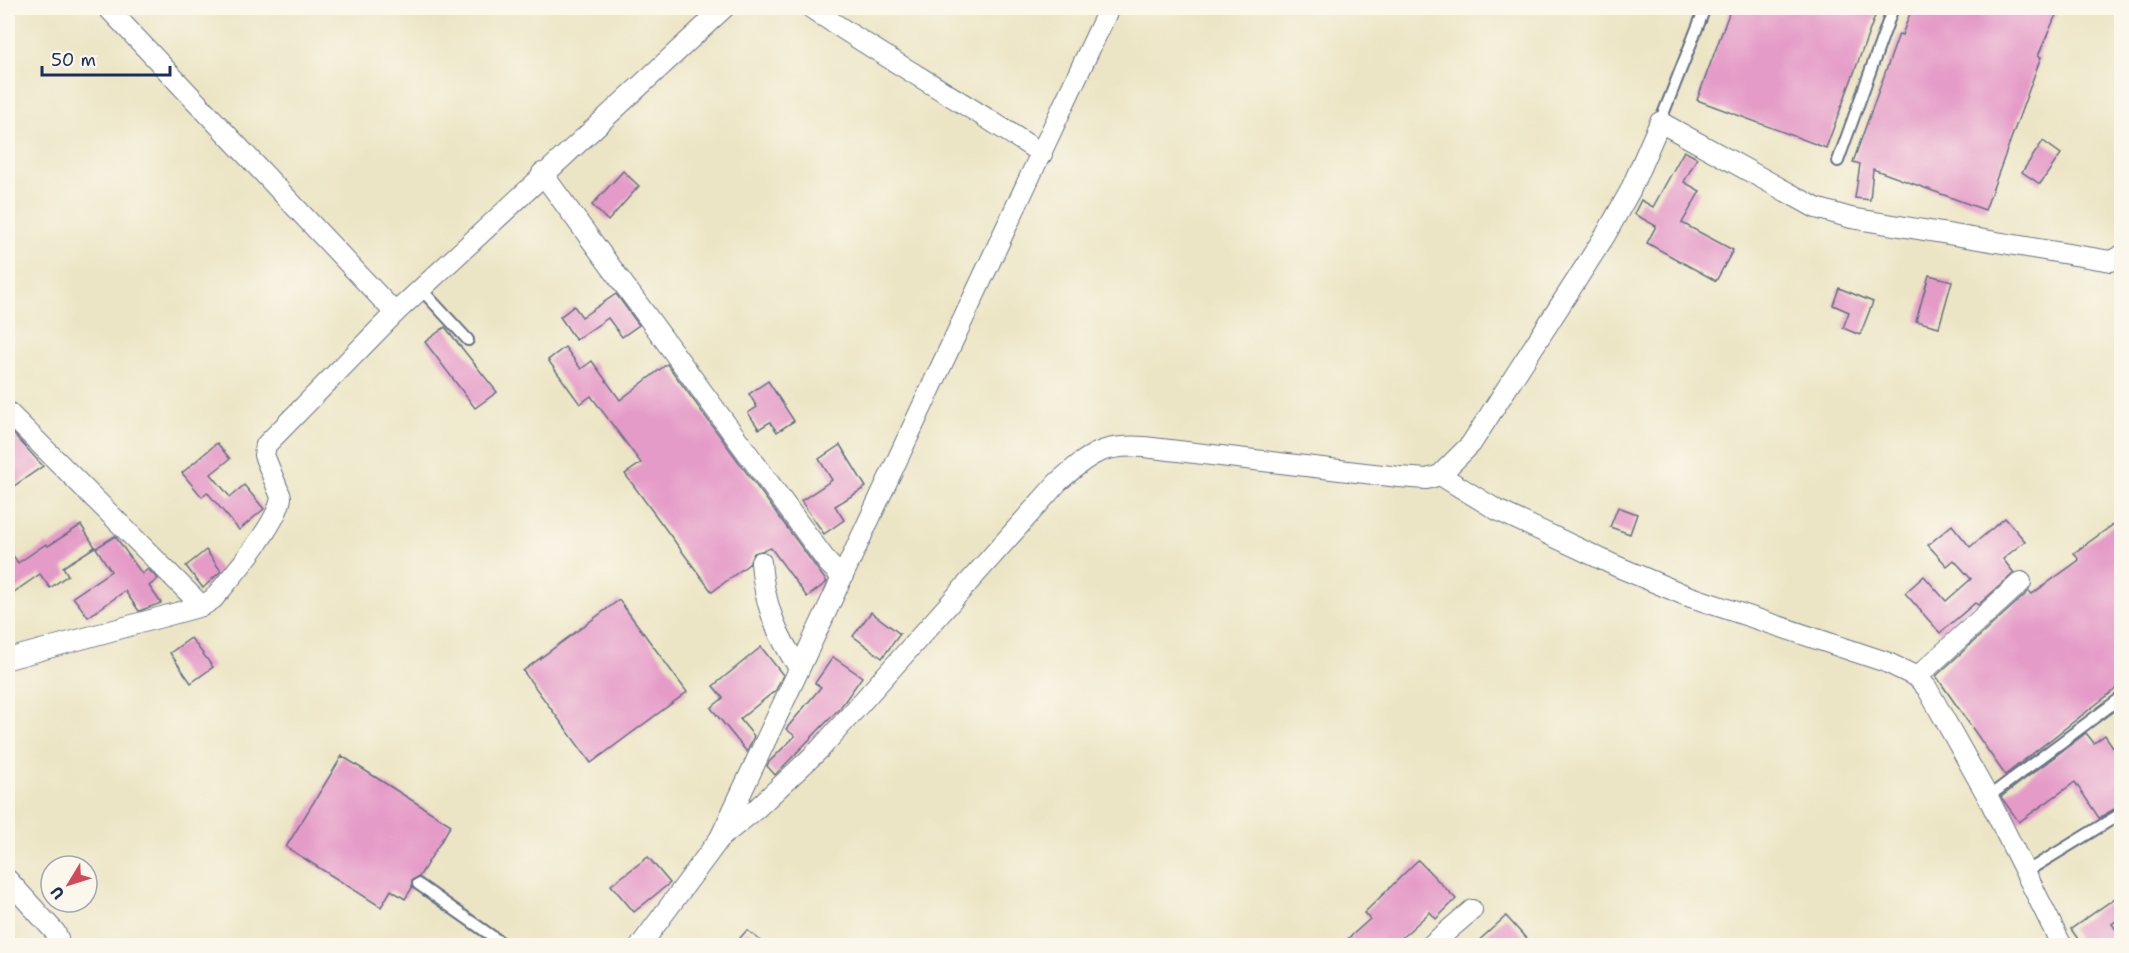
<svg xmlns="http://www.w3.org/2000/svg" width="2129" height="953" font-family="'Shantell Sans',sans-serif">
	<rect width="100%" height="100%" fill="#fbf7ec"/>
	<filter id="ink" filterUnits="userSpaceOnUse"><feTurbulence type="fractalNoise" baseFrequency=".0167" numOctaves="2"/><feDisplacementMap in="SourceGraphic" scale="12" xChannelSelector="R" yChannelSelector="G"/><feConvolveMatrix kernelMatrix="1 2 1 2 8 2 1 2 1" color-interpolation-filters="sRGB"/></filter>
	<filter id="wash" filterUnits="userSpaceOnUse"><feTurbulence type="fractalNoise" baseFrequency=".008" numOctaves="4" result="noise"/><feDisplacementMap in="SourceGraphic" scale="24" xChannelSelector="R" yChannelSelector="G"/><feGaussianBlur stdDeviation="1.35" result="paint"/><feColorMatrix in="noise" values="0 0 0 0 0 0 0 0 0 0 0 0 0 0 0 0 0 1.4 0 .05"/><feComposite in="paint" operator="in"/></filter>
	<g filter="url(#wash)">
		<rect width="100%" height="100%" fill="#ece5c5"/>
		<g id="blocks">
			<g fill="#e59bc8">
				<path d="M1731,8h147l-52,140 -129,-48z"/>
				<path d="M1912,8h147l-21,48 3,1 -56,153 -112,-41 -3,31 -15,-2 5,-34 -7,-2 46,-128 3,1z"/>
				<path d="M2043,141l18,13 -21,30 -18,-12z"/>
				<path d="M1684,151l13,7 -13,24 16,9 -18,32 51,27 -17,31 -69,-38 9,-17 -22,-12 7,-14 12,7z"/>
				<path d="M623,171l16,15 -31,35 -16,-16z"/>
				<path d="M1929,275l23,6 -13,46 -23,-6z"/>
				<path d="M1839,288l34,14 -13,33 -17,-7 6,-16 -16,-7z"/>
				<path d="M616,294l23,31 -17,12 -14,-19 -32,22 -16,-23 14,-11 8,11z"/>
				<path d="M445,327l52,65 -22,16 -50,-66z"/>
				<path d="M565,347l16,22 11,-8 28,39 47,-36 160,218 -20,15 -36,-49 -17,5 -5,11 -37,28 -87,-118 16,-11 -50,-67 -11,8 -32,-44z"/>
				<path d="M768,381l26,40 -17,11 -7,-10 -11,7 -11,-16 9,-6 -8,-13z"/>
				<path d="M8,428l35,38 -35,24z"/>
				<path d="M217,443l13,16 -19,15 19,23 14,-12 20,24 -25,21 -32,-38 -5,5 -20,-24z"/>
				<path d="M840,445l26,42 -31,19 9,14 -20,14 -23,-33 31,-21 -13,-21z"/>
				<path d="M1618,507l19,7 -7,20 -20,-7z"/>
				<path d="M2005,518l20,23 -22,18 11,14 -36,32 -3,-2 -35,30 -35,-40 19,-17 22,25 25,-22 -17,-19 -7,6 -19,-21 24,-20 18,22z"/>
				<path d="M2121,519v166l-116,90 -69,-99 93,-85 3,3 47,-34 -5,-7z"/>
				<path d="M81,525l14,22 -32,20 5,8 -18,13 -10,-14 -26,18 -6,-8v-36l10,15 28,-19 2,2z"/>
				<path d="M115,536l27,38 6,-5 10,10 -9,7 12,17 -22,8 -14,-20 -37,26 -15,-20 38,-26 -15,-23z"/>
				<path d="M206,550l15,21 -18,17 -17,-22z"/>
				<path d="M619,600l68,92 -96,71 -68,-92z"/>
				<path d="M871,612l29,22 -18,24 -29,-22z"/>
				<path d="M191,638l22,29 -22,16 -21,-30z"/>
				<path d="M761,647l22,28 -7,15 -36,29 14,17 -7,16 -36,-44 12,-10 -10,-12z"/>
				<path d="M833,657l29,20 -22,31 -65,67 -8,-9 2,-4 26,-26 -9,-7 35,-42 -6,-4z"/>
				<path d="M2086,733l8,10 11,-8 16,24v46l-22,13 -24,-36 -56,40 -18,-25z"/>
				<path d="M342,756l109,69 -32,52 -7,3v8l-7,11 -14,-9 -10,17 -95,-60z"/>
				<path d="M648,857l22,26 -36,29 -23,-27z"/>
				<path d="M1418,860l38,39 -20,20 -6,-7 -36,33h-53l29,-26 -6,-6z"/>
				<path d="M2121,894v23l-9,7 9,13v8h-39l-11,-16z"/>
				<path d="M1506,916l26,29h-58z"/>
				<path d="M747,930l19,15h-32z"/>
			</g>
		</g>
	</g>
	<g filter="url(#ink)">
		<use href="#blocks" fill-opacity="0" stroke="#646f82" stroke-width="1.5"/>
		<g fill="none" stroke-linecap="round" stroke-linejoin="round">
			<g stroke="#646f82" stroke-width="14">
				<g id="service">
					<path d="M1660,122l45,-114"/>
					<path d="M1838,161l55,-153"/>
					<path d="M420,288l48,52"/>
					<path d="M1988,797l134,-100"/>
					<path d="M2024,873l98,-60"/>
					<path d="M418,884l88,62"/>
				</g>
			</g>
			<g stroke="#646f82" stroke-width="22">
				<g id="minor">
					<path d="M108,8l287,305"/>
					<path d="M811,8c75,51 155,95 231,146"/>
					<path d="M542,173l286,390 14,14"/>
					<path d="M8,412l194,194"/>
					<path d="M1440,475l57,35 119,56 69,29 201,67 31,15 10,11 61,109 74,149"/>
					<path d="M761,562c3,41 15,72 38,106"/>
					<path d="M8,659l194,-53 11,-7c18,-21 66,-77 68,-102l-17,-42 2,-10 129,-132 329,-305"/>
					<path d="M1917,677l104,-95"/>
					<path d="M720,838l35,-28 65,-61 238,-267c31,-27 43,-38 86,-35l255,30 28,2 13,-4 31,-31 135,-210 24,-43 30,-69 156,86 35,10 260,43 11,-6"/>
					<path d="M8,880l47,52 3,6 -4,8"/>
					<path d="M640,946l80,-108 389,-830"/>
					<path d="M1430,946l42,-36"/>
				</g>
			</g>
			<use href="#service" stroke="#fff" stroke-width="10"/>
			<use href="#minor" stroke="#fff" stroke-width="20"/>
		</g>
	</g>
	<rect width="2129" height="953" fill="none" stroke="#fbf7ec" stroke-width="30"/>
	<g transform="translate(69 884) rotate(232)"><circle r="28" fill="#fbf7ec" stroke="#a1a7b3" stroke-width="1.5"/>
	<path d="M0-4.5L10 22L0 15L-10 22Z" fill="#d1495b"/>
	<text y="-9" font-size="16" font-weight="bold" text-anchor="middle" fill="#1b2f5e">U</text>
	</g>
	<path d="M42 66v9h128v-9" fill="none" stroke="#1b2f5e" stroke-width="3"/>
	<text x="51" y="66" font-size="18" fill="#1b2f5e" stroke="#fbf7ec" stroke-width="4.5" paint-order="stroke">50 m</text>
</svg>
